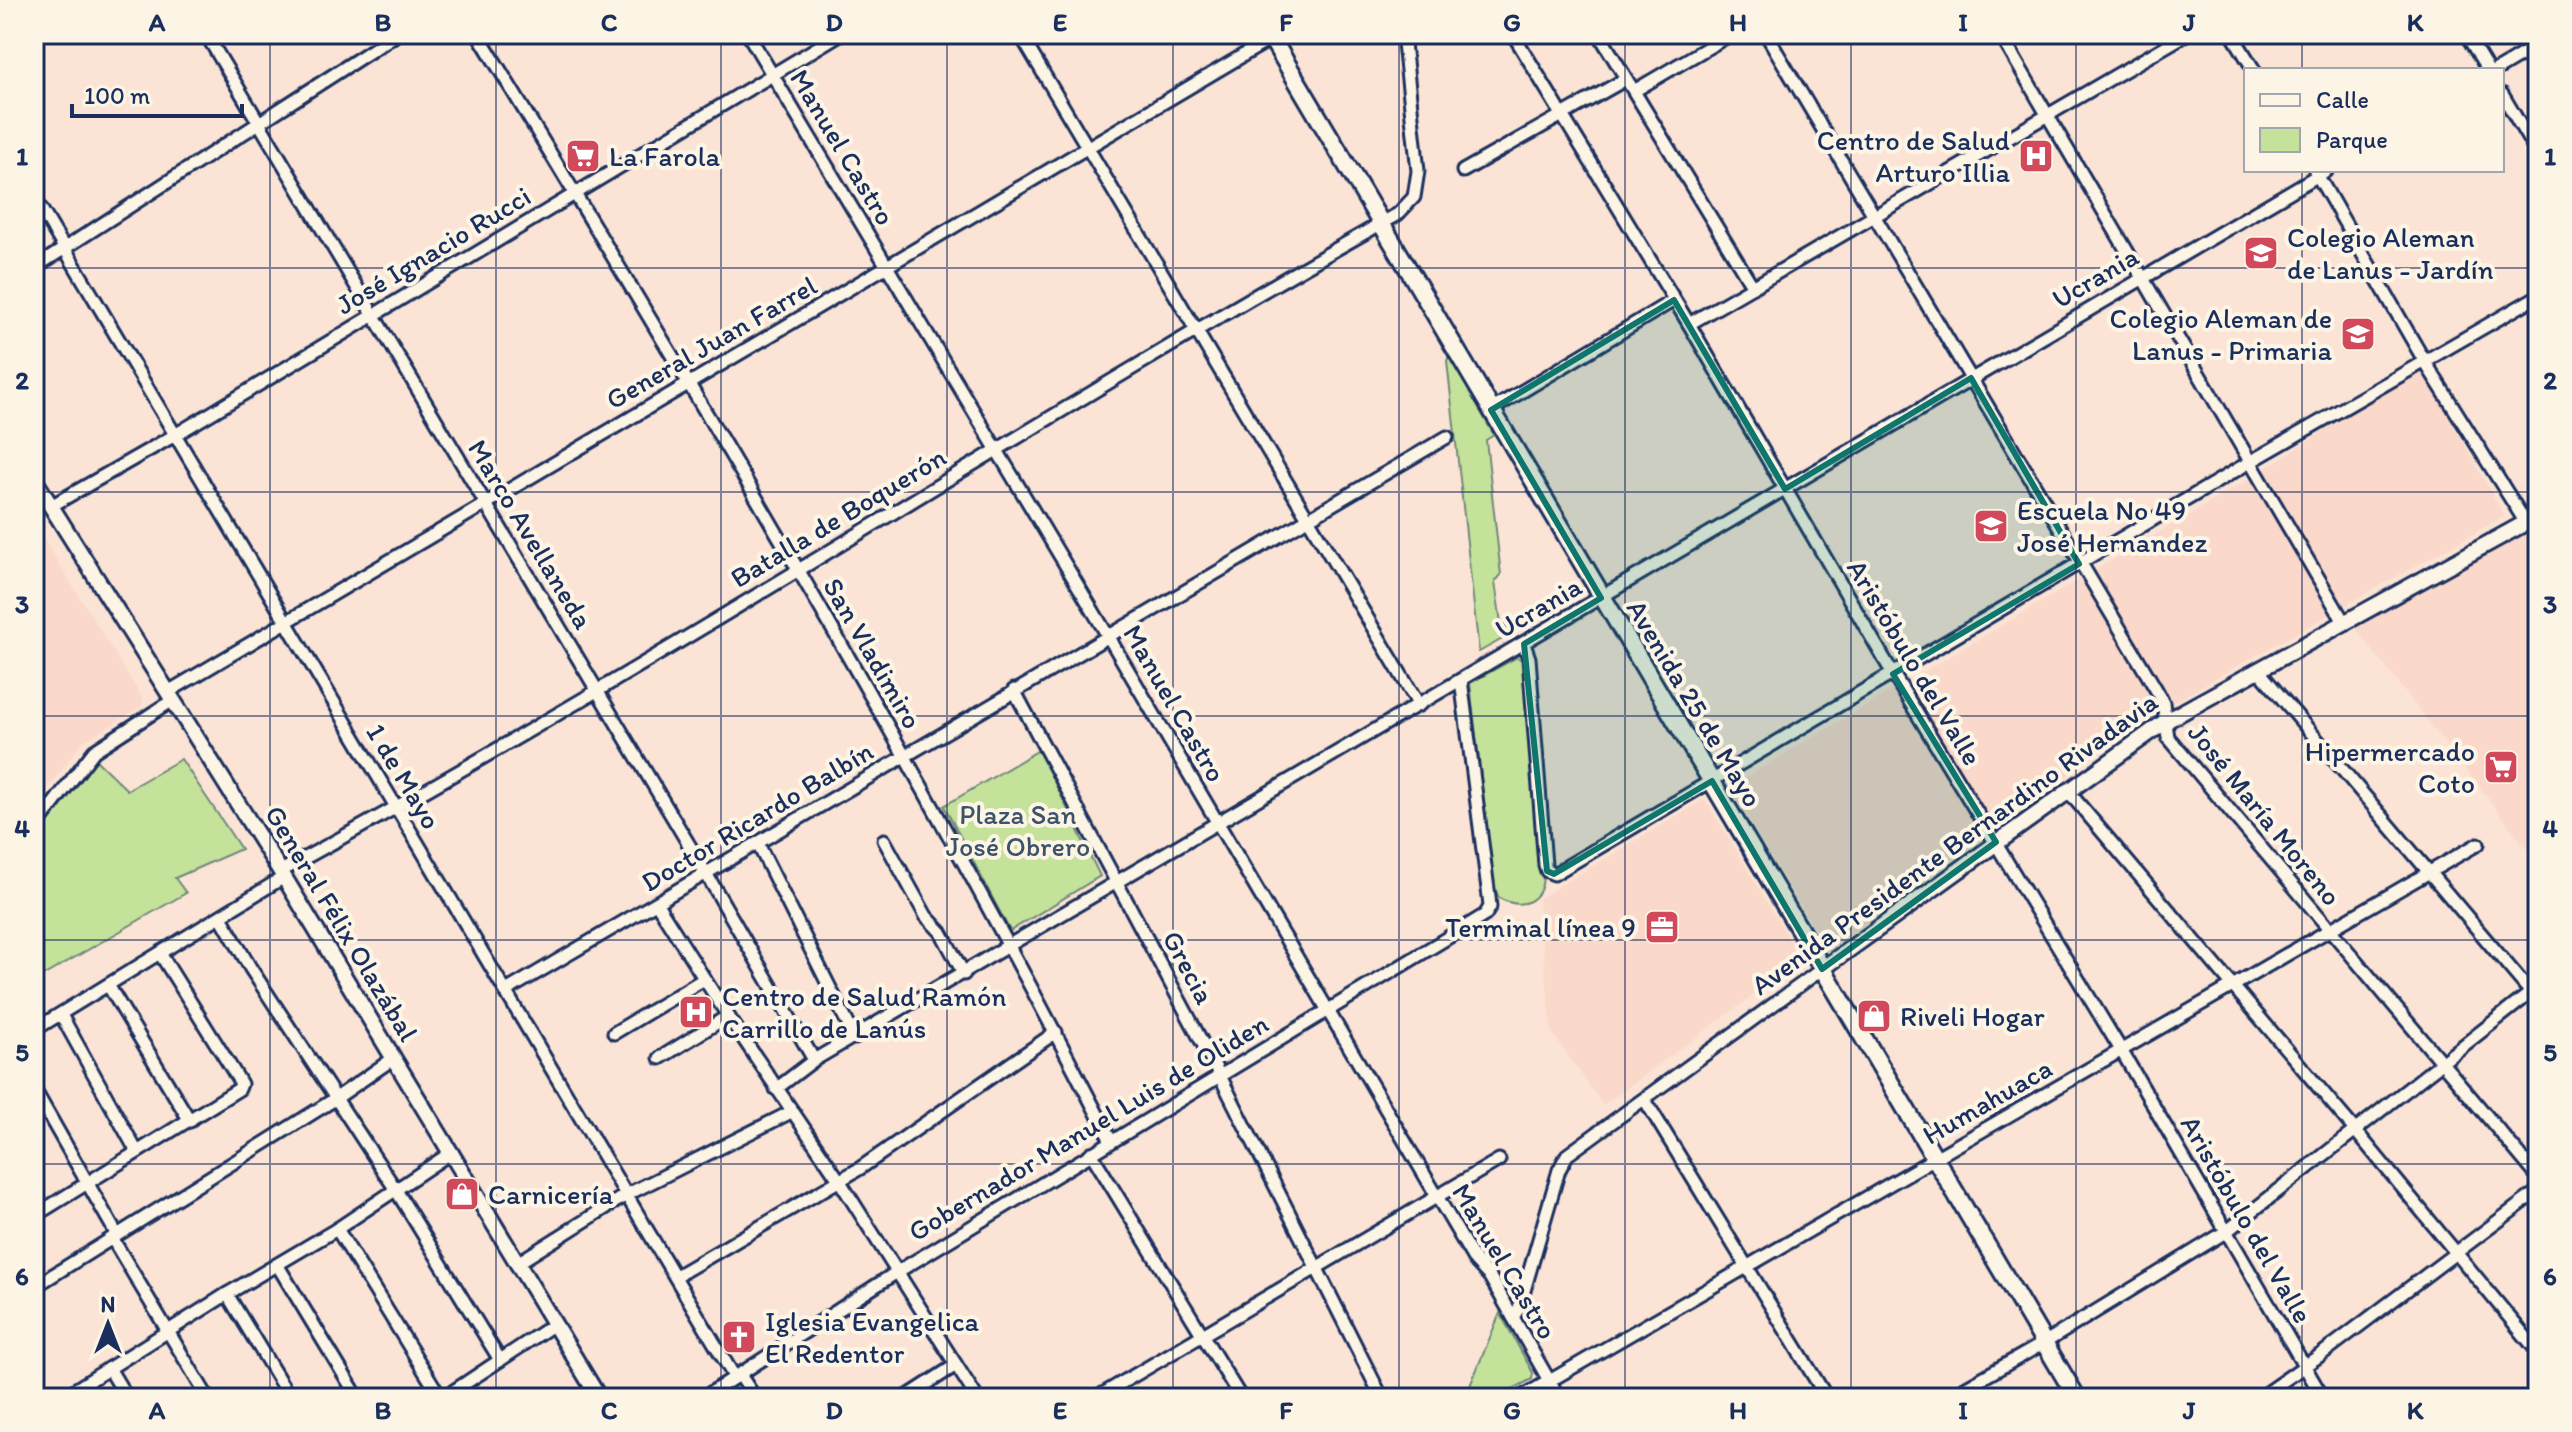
<svg xmlns="http://www.w3.org/2000/svg" width="2572" height="1432" font-family="Itim,sans-serif">
	<rect width="100%" height="100%" fill="#fbe4d5"/>
	<filter id="ink" filterUnits="userSpaceOnUse"><feTurbulence type="fractalNoise" baseFrequency=".0125" numOctaves="2"/><feDisplacementMap in="SourceGraphic" scale="16" xChannelSelector="R" yChannelSelector="G"/><feConvolveMatrix kernelMatrix="1 2 1 2 8 2 1 2 1" color-interpolation-filters="sRGB"/></filter>
	<g filter="url(#ink)">
		<g fill="#fad8ca">
			<path d="M2422,367l82,149 -357,201 -319,234 -99,-164 519,-307z"/>
			<path d="M34,524l109,175 -2,8 -59,35 -48,65z"/>
			<path d="M2538,528v330l-2,2 -182,-234z"/>
			<path d="M1705,799l94,156 -1,8 -195,142 -51,-72 -14,-134z"/>
		</g>
		<g fill="#c4e29a" stroke="#70887c" stroke-width="2">
			<path d="M1449,356l45,79 -8,5 15,135 -6,7 6,41 12,10 -34,19 -32,-291z"/>
			<path d="M1517,657l8,5 18,212c0,27 -20,37 -44,24l-6,-14 -23,-201z"/>
			<path d="M1039,750l61,126 -90,55 -66,-125z"/>
			<path d="M181,759l60,90 -66,29 11,15 -152,88v-139l62,-82 31,30z"/>
			<path d="M1500,1313l33,60 -1,6 -36,19h-31z"/>
		</g>
		<g fill="none" stroke-linecap="round" stroke-linejoin="round">
			<g stroke="#1b2f5e" stroke-width="17">
				<g id="minor">
					<path d="M206,34l501,841 107,185"/>
					<path d="M478,34c221,363 440,728 633,1107"/>
					<path d="M748,34l360,602 367,625 15,16 69,121"/>
					<path d="M1020,34l399,671"/>
					<path d="M1513,34l176,290 204,350 228,376 202,348"/>
					<path d="M1599,34l154,253"/>
					<path d="M1766,34l391,657 6,12 5,34 370,440"/>
					<path d="M2000,34l344,588"/>
					<path d="M2232,34l22,36"/>
					<path d="M2466,34l22,36"/>
					<path d="M2496,70l42,-25"/>
					<path d="M1634,91l97,-57"/>
					<path d="M2502,94l36,61"/>
					<path d="M1463,171l163,-92"/>
					<path d="M2315,171l110,191 101,161"/>
					<path d="M34,197l701,1181"/>
					<path d="M34,268l363,-234"/>
					<path d="M1689,324l498,-290"/>
					<path d="M1491,410l183,-110"/>
					<path d="M51,506l124,-71 665,-401"/>
					<path d="M1524,644l5,14 16,207 2,6 7,3 696,-412 288,-166"/>
					<path d="M2259,671l279,330"/>
					<path d="M1014,690l205,384 163,324"/>
					<path d="M168,692l1111,-658"/>
					<path d="M2067,790l287,339 184,223"/>
					<path d="M34,829l60,-78 79,-51"/>
					<path d="M884,840l42,76 15,16 23,42"/>
					<path d="M758,844l97,194"/>
					<path d="M281,871c379,-206 740,-445 1117,-657l16,-17 4,-26 -15,-137"/>
					<path d="M657,904l71,112 111,164 138,218"/>
					<path d="M221,917l30,52 145,221 104,170"/>
					<path d="M108,985l82,136"/>
					<path d="M506,991l941,-554"/>
					<path d="M61,1015l76,137"/>
					<path d="M34,1030l250,-153"/>
					<path d="M614,1033l90,-54"/>
					<path d="M660,1058l68,-42"/>
					<path d="M34,1089l83,146"/>
					<path d="M776,1089l38,-29 1513,-890"/>
					<path d="M1645,1100l182,298"/>
					<path d="M1091,1153l150,245"/>
					<path d="M34,1216l205,-127 2,-5 -4,-7 -76,-122"/>
					<path d="M337,1229l104,169"/>
					<path d="M112,1238l96,160"/>
					<path d="M516,1264l110,-69 165,-83"/>
					<path d="M278,1266l80,132"/>
					<path d="M676,1276l183,-107 197,-137"/>
					<path d="M34,1287l301,-188 59,-41"/>
					<path d="M227,1294l63,104"/>
					<path d="M1513,1317l6,-9 40,-138 8,-15 255,-186"/>
					<path d="M109,1368l18,30"/>
					<path d="M740,1375l15,23"/>
					<path d="M62,1398l165,-104 110,-65 115,-77"/>
					<path d="M443,1398l110,-73"/>
					<path d="M703,1398l194,-126 588,-357 5,-8 -1,-10 -28,-217"/>
					<path d="M905,1398l51,-33"/>
					<path d="M1096,1398l403,-238"/>
					<path d="M1520,1398l958,-554"/>
					<path d="M1947,1398l97,-55 183,-112 311,-244"/>
					<path d="M2259,1398l60,-42 219,-165"/>
				</g>
			</g>
			<g stroke="#1b2f5e" stroke-width="20">
				<g id="tertiary">
					<path d="M34,479l250,398 315,521"/>
					<path d="M1822,969l344,-248 372,-205"/>
				</g>
			</g>
			<g stroke="#1b2f5e" stroke-width="22">
				<path id="secondary" d="M1269,34l808,1364"/>
			</g>
			<use href="#minor" stroke="#fcf5e5" stroke-width="11"/>
			<use href="#tertiary" stroke="#fcf5e5" stroke-width="14"/>
			<use href="#secondary" stroke="#fcf5e5" stroke-width="16"/>
		</g>
	</g>
	<path fill="#0f766e" fill-opacity="0.2" stroke="#0f766e" stroke-width="6" stroke-linejoin="round" d="M1674,300l111,189 186,-111 108,186 -186,110 103,168 -174,127 -110,-188 -158,93 -7,-3 -23,-227 77,-46 -110,-188z"/>
	<path fill="none" stroke="#1b2f5e" stroke-width="2" stroke-opacity="0.55" d="M270,34v1364M496,34v1364M721,34v1364M947,34v1364M1173,34v1364M1399,34v1364M1625,34v1364M1851,34v1364M2076,34v1364M2302,34v36M2302,170v1228M34,268h2504M34,492h2504M34,716h2504M34,940h2504M34,1164h2504"/>
	<defs>
		<g id="supermarket-square" transform="scale(1.8)"><rect x="-9" y="-9" width="18" height="18" rx="4" fill="#d1495b" stroke="#fcf5e5"/><path d="M-6-5.5h2.5l.6 2H6L4.5 2H-2.5L-4.4-4H-6ZM-1.5 3.2a1.3 1.3 0 1 0 .1 0ZM3 3.2a1.3 1.3 0 1 0 .1 0Z" fill="#fff"/></g>
		<g id="hospital-square" transform="scale(1.8)"><rect x="-9" y="-9" width="18" height="18" rx="4" fill="#d1495b" stroke="#fcf5e5"/><path d="M-5-5h3v3.5h4V-5h3V5h-3V1.5h-4V5h-3Z" fill="#fff"/></g>
		<g id="school-square" transform="scale(1.8)"><rect x="-9" y="-9" width="18" height="18" rx="4" fill="#d1495b" stroke="#fcf5e5"/><path d="M0-5L7-2L0 1L-7-2ZM-4 1L0 2.5L4 1V4Q0 6-4 4Z" fill="#fff"/></g>
		<g id="office-square" transform="scale(1.8)"><rect x="-9" y="-9" width="18" height="18" rx="4" fill="#d1495b" stroke="#fcf5e5"/><path d="M-6-3h4V-5.5h4V-3h4V5H-6ZM-1-4.5V-3h2v-1.5ZM-6 0V1H6V0Z" fill="#fff"/></g>
		<g id="shop-square" transform="scale(1.8)"><rect x="-9" y="-9" width="18" height="18" rx="4" fill="#d1495b" stroke="#fcf5e5"/><path d="M-5-2.5h2.3a2.7 3.5 0 0 1 5.4 0H5L5.5 6h-11ZM-1.5-2.5h3a1.5 2.3 0 0 0-3 0Z" fill="#fff"/></g>
		<g id="church-square" transform="scale(1.8)"><rect x="-9" y="-9" width="18" height="18" rx="4" fill="#d1495b" stroke="#fcf5e5"/><path d="M-1.2-6h2.4v3.5h3.3v2.4h-3.3V6h-2.4V-.1h-3.3v-2.4h3.3Z" fill="#fff"/></g>
	</defs>
	<g fill-rule="evenodd">
		<use href="#supermarket-square" x="583" y="156"/>
		<use href="#hospital-square" x="2036" y="156"/>
		<use href="#school-square" x="2261" y="253"/>
		<use href="#school-square" x="2358" y="334"/>
		<use href="#school-square" x="1991" y="526"/>
		<use href="#supermarket-square" x="2501" y="767"/>
		<use href="#office-square" x="1662" y="927"/>
		<use href="#hospital-square" x="696" y="1012"/>
		<use href="#shop-square" x="1874" y="1016"/>
		<use href="#shop-square" x="462" y="1194"/>
		<use href="#church-square" x="739" y="1337"/>
	</g>
	<g text-anchor="middle" stroke-width="8" stroke-linejoin="round" paint-order="stroke">
		<g font-size="28" fill="#1b2f5e" stroke="#fcf5e5" text-anchor="start">
			<text x="2010" y="150" text-anchor="end">Centro de Salud<tspan x="2010" dy="32">Arturo Illia</tspan></text>
			<text x="609" y="166">La Farola</text>
			<text x="2287" y="247">Colegio Aleman<tspan x="2287" dy="32">de Lanus - Jardín</tspan></text>
			<text x="2332" y="328" text-anchor="end">Colegio Aleman de<tspan x="2332" dy="32">Lanus - Primaria</tspan></text>
			<text x="2017" y="520">Escuela No 49<tspan x="2017" dy="32">José Hernandez</tspan></text>
			<text x="2475" y="761" text-anchor="end">Hipermercado<tspan x="2475" dy="32">Coto</tspan></text>
			<text x="1636" y="937" text-anchor="end">Terminal línea 9</text>
			<text x="722" y="1006">Centro de Salud Ramón<tspan x="722" dy="32">Carrillo de Lanús</tspan></text>
			<text x="1900" y="1026">Riveli Hogar</text>
			<text x="488" y="1204">Carnicería</text>
			<text x="765" y="1331">Iglesia Evangelica<tspan x="765" dy="32">El Redentor</tspan></text>
		</g>
		<g font-size="28" fill="#1b2f5e" stroke="#fcf5e5">
			<text transform="translate(843 147) rotate(59)" y="10">Manuel Castro</text>
			<text transform="translate(433 250) rotate(-31)" y="10">José Ignacio Rucci</text>
			<text transform="translate(2095 277) rotate(-30)" y="10">Ucrania</text>
			<text transform="translate(711 342) rotate(-30)" y="10">General Juan Farrel</text>
			<text transform="translate(838 517) rotate(-31)" y="10">Batalla de Boquerón</text>
			<text transform="translate(531 534) rotate(59)" y="10">Marco Avellaneda</text>
			<text transform="translate(1538 607) rotate(-30)" y="10">Ucrania</text>
			<text transform="translate(873 653) rotate(60)" y="10">San Vladimiro</text>
			<text transform="translate(1915 662) rotate(59)" y="10">Aristóbulo del Valle</text>
			<text transform="translate(1175 703) rotate(60)" y="10">Manuel Castro</text>
			<text transform="translate(1695 703) rotate(59)" y="10">Avenida 25 de Mayo</text>
			<text transform="translate(404 776) rotate(59)" y="10">1 de Mayo</text>
			<text transform="translate(2265 814) rotate(51)" y="10">José María Moreno</text>
			<text transform="translate(757 816) rotate(-31)" y="10">Doctor Ricardo Balbín</text>
			<text transform="translate(1954 843) rotate(-36)" y="10">Avenida Presidente Bernardino Rivadavia</text>
			<text transform="translate(342 923) rotate(59)" y="10">General Félix Olazábal</text>
			<text transform="translate(1189 967) rotate(62)" y="10">Grecia</text>
			<text transform="translate(1987 1101) rotate(-30)" y="10">Humahuaca</text>
			<text transform="translate(1088 1127) rotate(-31)" y="10">Gobernador Manuel Luis de Oliden</text>
			<text transform="translate(2247 1219) rotate(60)" y="10">Aristóbulo del Valle</text>
			<text transform="translate(1505 1261) rotate(59)" y="10">Manuel Castro</text>
		</g>
		<g font-size="28" fill="#3d536a" stroke="#fcf5e5">
			<text x="1018" y="824">Plaza San<tspan x="1018" dy="32">José Obrero</tspan></text>
		</g>
	</g>
	<rect width="2572" height="1432" fill="none" stroke="#fcf5e5" stroke-width="88"/>
	<rect x="2244" y="68" width="260" height="104" fill="#fcf5e5" stroke="#a2a6af" stroke-width="2"/>
	<rect x="2260" y="94" width="40" height="12" fill="#fcf5e5" stroke="#a2a6af" stroke-width="2"/>
	<text x="2316" y="108" font-size="24" fill="#1b2f5e">Calle</text>
	<rect x="2260" y="128" width="40" height="24" fill="#c4e29a" stroke="#a2a6af" stroke-width="2"/>
	<text x="2316" y="148" font-size="24" fill="#1b2f5e">Parque</text>
	<g transform="translate(108 1324)" stroke="#fcf5e5" stroke-width="6" paint-order="stroke">
	<path d="M0-6L14 30L0 20L-14 30Z" fill="#1b2f5e"/>
	<text y="-12" font-size="22" font-weight="bold" text-anchor="middle" fill="#1b2f5e">N</text>
	</g>
	<path d="M72 104v12h170v-12" fill="none" stroke="#1b2f5e" stroke-width="4"/>
	<text x="84" y="104" font-size="24" fill="#1b2f5e" stroke="#fcf5e5" stroke-width="6" paint-order="stroke">100 m</text>
	<rect x="44" y="44" width="2484" height="1344" fill="none" stroke="#1b2f5e" stroke-width="3"/>
	<g font-size="26" text-anchor="middle" font-weight="bold" fill="#1b2f5e">
		<text x="157" y="31">A</text>
		<text x="383" y="31">B</text>
		<text x="609" y="31">C</text>
		<text x="834" y="31">D</text>
		<text x="1060" y="31">E</text>
		<text x="1286" y="31">F</text>
		<text x="1512" y="31">G</text>
		<text x="1738" y="31">H</text>
		<text x="1963" y="31">I</text>
		<text x="2189" y="31">J</text>
		<text x="2415" y="31">K</text>
		<text x="22" y="165">1</text>
		<text x="2550" y="165">1</text>
		<text x="22" y="389">2</text>
		<text x="2550" y="389">2</text>
		<text x="22" y="613">3</text>
		<text x="2550" y="613">3</text>
		<text x="22" y="837">4</text>
		<text x="2550" y="837">4</text>
		<text x="22" y="1061">5</text>
		<text x="2550" y="1061">5</text>
		<text x="22" y="1285">6</text>
		<text x="2550" y="1285">6</text>
		<text x="157" y="1419">A</text>
		<text x="383" y="1419">B</text>
		<text x="609" y="1419">C</text>
		<text x="834" y="1419">D</text>
		<text x="1060" y="1419">E</text>
		<text x="1286" y="1419">F</text>
		<text x="1512" y="1419">G</text>
		<text x="1738" y="1419">H</text>
		<text x="1963" y="1419">I</text>
		<text x="2189" y="1419">J</text>
		<text x="2415" y="1419">K</text>
	</g>
</svg>
